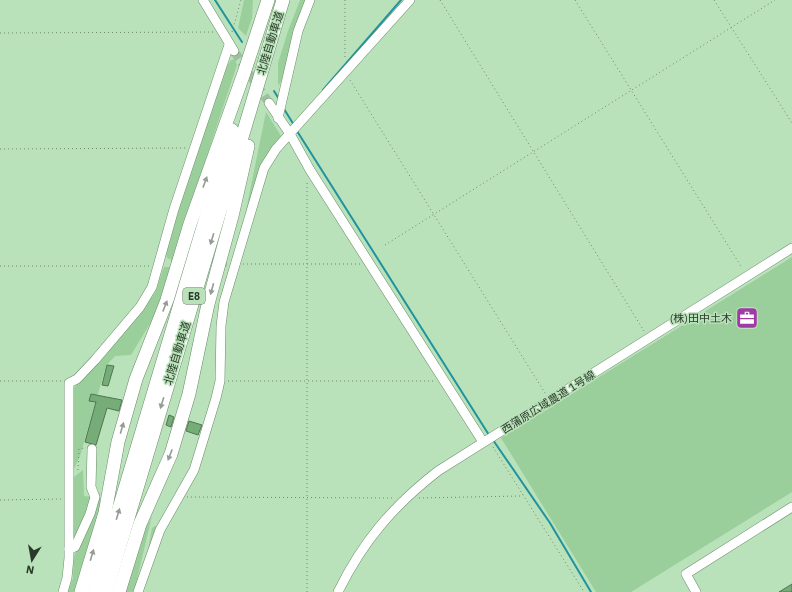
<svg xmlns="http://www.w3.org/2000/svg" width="792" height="592" font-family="'IBM Plex Sans','Noto Sans JP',sans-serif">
	<rect width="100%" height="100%" fill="#bae2ba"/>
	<g fill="#9acf9b">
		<path d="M244,0h9l-1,18 -6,18 -8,-8z"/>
		<path d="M300,0h8l-24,77 -6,9v-23l10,-32z"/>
		<path d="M235,59l2,6 -64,193 -5,1 -2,-4 23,-81 36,-105 6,-9z"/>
		<path d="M266,112l15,24 -16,24 -21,60z"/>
		<path d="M792,257v235l-161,100h-35l-95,-154z"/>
		<path d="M164,267h7l-14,45 -26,43 -16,1 -9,10 -26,90 -7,15 1,-83 69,-79 12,-16z"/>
		<path d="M83,470l1,26 8,1 -18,46v-66z"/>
		<path d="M100,492v15l-25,85h-7l5,-14 1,-22 17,-33z"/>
		<path d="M152,516l-18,76h-9l17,-57z"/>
		<path d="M155,526h4l-14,39 7,-37z"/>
	</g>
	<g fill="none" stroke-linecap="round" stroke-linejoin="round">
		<g stroke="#20939f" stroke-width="2">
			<path d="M215,0l27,42"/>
			<path d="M323,90l78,-90"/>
			<path d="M274,91l5,8"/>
			<path d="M284,109l10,16"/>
			<path d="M297,131l192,304"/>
			<path d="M493,440l57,83 41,69"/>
		</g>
	</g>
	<g fill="#75ac77" stroke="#517652">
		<path d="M107,365l7,1 -6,20 -6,-1z"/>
		<path d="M91,394l31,6 -3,11 -12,-3 -11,37 -11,-3 11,-40 -7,-1z"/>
		<path d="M169,415l5,2 -3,10 -5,-2z"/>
		<path d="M189,421l13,4 -4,10 -12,-4z"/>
		<path d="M792,584v8h-13z"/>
	</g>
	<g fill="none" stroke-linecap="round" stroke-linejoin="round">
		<g stroke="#9dc09d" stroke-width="9" stroke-dasharray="9 4.5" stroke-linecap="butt">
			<path d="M234,51l35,52"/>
			<path d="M171,262h56"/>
		</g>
		<g stroke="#678c67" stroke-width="10">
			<g id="minor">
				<path d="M203,0l31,51"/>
				<path d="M269,103l21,31 20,36 173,272"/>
				<path d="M278,118l20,-87 12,-31"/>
				<path d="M69,549l6,-2 15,-33 5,-17 -4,-10 1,-38"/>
				<path d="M63,592l4,-14 2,-20v-175l8,-4 18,-19 45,-53 12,-20 22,-78 55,-164"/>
				<path d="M138,592l22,-62 34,-60 22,-72 4,-17 1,-55 3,-24 40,-134 12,-19 134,-149"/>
				<path d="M338,592c25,-51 55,-86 100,-121l354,-223"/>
				<path d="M696,592l-10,-18 106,-67"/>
			</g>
		</g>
		<g stroke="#678c67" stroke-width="14">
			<g id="highway">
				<path d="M81,592l24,-79 13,-71 18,-63 31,-79 23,-76 54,-151 24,-73"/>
				<path d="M94,592l138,-462"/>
				<path d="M106,592l177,-592"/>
				<path d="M119,592l21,-68 31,-70 18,-60 19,-90 24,-88 16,-70"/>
			</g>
		</g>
		<g stroke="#6c876c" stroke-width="1" stroke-dasharray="1 3" stroke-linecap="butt">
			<path d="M345,0v60"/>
			<path d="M440,0l204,331"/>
			<path d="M575,0l167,268"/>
			<path d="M714,0l78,123"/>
			<path d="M232,32l9,-32"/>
			<path d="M0,33l213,-1"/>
			<path d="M350,80l195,313"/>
			<path d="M0,149l185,-1"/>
			<path d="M385,245l390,-245"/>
			<path d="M243,264h117"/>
			<path d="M0,266h149"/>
			<path d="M0,381h61"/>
			<path d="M228,381h207"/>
			<path d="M493,447l91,145"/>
			<path d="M78,470l1,-21 5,-1"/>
			<path d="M187,497l207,1"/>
			<path d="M419,498l101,-2 3,-2"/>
			<path d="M0,500l62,-1"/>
			<path d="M307,592v-411"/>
		</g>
		<use href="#minor" stroke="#fff" stroke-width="9"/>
		<use href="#highway" stroke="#fff" stroke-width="13"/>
	</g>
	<defs><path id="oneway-solid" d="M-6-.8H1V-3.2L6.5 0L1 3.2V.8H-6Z"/></defs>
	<g fill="#949c94">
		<use href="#oneway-solid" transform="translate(205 182) rotate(-70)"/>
		<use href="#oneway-solid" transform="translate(212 239) rotate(107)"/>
		<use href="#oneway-solid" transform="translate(212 289) rotate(105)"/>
		<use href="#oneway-solid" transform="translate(165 306) rotate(-69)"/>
		<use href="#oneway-solid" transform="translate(162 403) rotate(107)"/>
		<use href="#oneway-solid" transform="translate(122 428) rotate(-74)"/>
		<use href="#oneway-solid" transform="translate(170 455) rotate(111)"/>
		<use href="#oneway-solid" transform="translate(118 514) rotate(-73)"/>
		<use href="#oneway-solid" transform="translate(92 555) rotate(-73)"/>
	</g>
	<defs>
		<g id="office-square" transform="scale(1.15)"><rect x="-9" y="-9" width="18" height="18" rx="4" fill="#9d3ca4" stroke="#bae2ba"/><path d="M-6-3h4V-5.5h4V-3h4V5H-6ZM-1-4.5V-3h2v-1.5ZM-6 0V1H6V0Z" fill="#fff"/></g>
	</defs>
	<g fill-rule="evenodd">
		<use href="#office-square" x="747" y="318"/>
	</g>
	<g text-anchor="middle" stroke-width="3" stroke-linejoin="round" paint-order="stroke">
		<rect fill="#bae2ba" stroke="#556c55" stroke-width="1" x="183" y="288" width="22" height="16" rx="3"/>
		<g font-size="10" font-weight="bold" fill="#2a3a2a">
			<text x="194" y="300">E8</text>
		</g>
		<g font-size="11" fill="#2a3a2a" stroke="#bae2ba">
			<text transform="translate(270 43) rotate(-73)" y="4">北陸自動車道</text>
			<text transform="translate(177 353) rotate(-73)" y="4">北陸自動車道</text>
			<text transform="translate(548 402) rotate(-32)" y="4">西蒲原広域農道 1号線</text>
		</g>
		<g font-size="11" fill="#2a3a2a" stroke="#bae2ba" text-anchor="end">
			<text x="732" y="322">(株)田中土木</text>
		</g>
	</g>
	<g transform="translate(32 560) rotate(191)" stroke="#bae2ba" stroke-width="3" paint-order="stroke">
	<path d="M0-3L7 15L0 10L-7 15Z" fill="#2a3a2a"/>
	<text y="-6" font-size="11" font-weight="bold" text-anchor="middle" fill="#2a3a2a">N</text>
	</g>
</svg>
